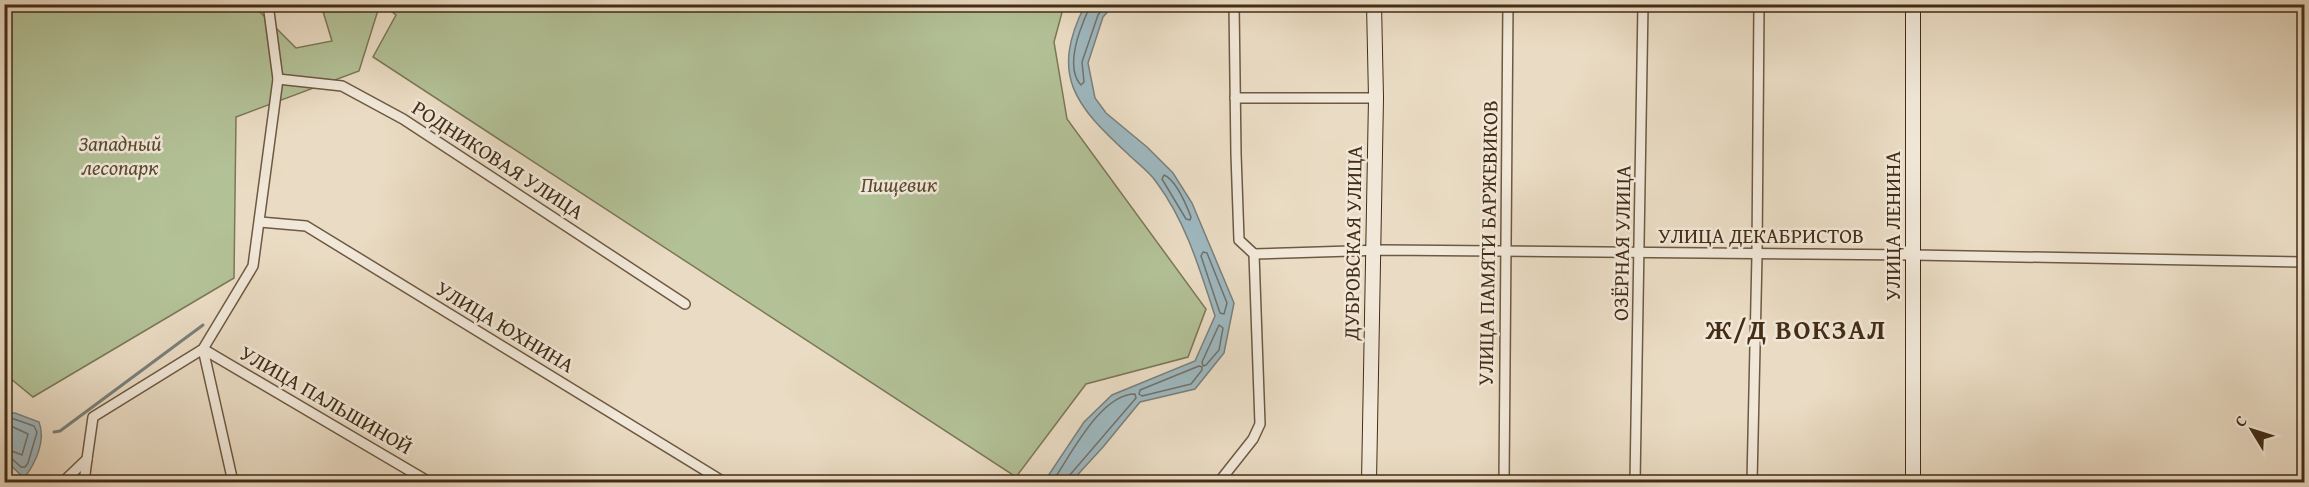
<svg xmlns="http://www.w3.org/2000/svg" width="2309" height="487" font-family="'Gentium Book Plus',serif">
	<rect width="100%" height="100%" fill="#eadcc4"/>
	<filter id="stains"><feTurbulence type="fractalNoise" baseFrequency=".00333" numOctaves="4"/><feColorMatrix values="0 0 0 0 .2 0 0 0 0 .09 0 0 0 0 .02 0 0 0 .5 -.17"/></filter>
	<radialGradient id="worn" r=".72"><stop offset=".6" stop-color="#630" stop-opacity="0"/><stop offset="1" stop-color="#630" stop-opacity=".3"/></radialGradient>
	<g fill="#b3c197" stroke="#7c7756" stroke-width="1.5">
		<path d="M211,4l3,3 3,-2h36l43,43 36,-7 -11,-36 57,-1 1,3 -20,64 -123,46 -2,161 -201,119 -28,-23 -1,-369h120l3,6 7,-6z"/>
		<path d="M383,5h681l-10,37 13,77 139,190 -18,48 -102,27 -70,93 -643,-420 23,-42z"/>
	</g>
	<g fill="#9eb8c0" stroke="#7a807c" stroke-width="1.5">
		<path d="M1085,5h29l-11,12 -15,46 7,35 11,15 41,34 26,26 19,30 42,100 -10,50 -29,36 -55,13 -37,45 -32,35h-27l40,-60 28,-27 83,-34 20,-45c-15,-46 -29,-94 -58,-133 -7,-11 -20,-20 -29,-29 -52,-48 -79,-78 -43,-149z"/>
		<path d="M4,413h11l24,9c7,18 -3,41 -15,56l-19,-18z"/>
	</g>
	<g fill="none" stroke-linecap="round" stroke-linejoin="round">
		<g stroke="#71726a" stroke-width="1.5">
			<path d="M1090,4c-1,7 -5,12 -7,19 -7,17 -16,47 -2,62l3,-3 -2,-20 16,-47 8,-11"/>
			<path d="M1164,175c12,5 22,29 27,42l-1,3 -4,-1 -24,-40z"/>
			<path d="M1203,252l4,1 20,50 -3,11 -4,-1 -19,-57z"/>
			<path d="M1219,325l4,3 -4,22 -13,15 -3,1 -1,-4z"/>
			<path d="M1199,366l3,1v3l-11,14 -49,12 -3,-2 1,-4z"/>
			<path d="M4,419h10l20,7 3,6 -9,31 -3,4h-4l-11,-10 -6,-1"/>
			<path d="M4,426l9,1 15,7 -6,21 -18,-7"/>
			<path d="M1052,482c18,-25 48,-88 83,-88l1,4 -67,78 -2,6"/>
		</g>
		<path stroke="#7a807c" stroke-width="3" d="M54,432l6,-1 143,-106"/>
		<g stroke="#6e5941" stroke-width="12">
			<g id="street">
				<path d="M278,79l64,7 61,33 282,185"/>
				<path d="M1235,98h141"/>
				<path d="M260,222l46,4 418,256"/>
				<path d="M1254,254l129,-4 531,5 390,7"/>
				<path d="M203,349l226,133"/>
				<path d="M203,349l30,133"/>
				<path d="M63,482l24,-23 6,-42 110,-68 50,-83 25,-187 -10,-75"/>
				<path d="M84,482l3,-23"/>
				<path d="M1219,482l34,-43 7,-15 -6,-170 -15,-14 -3,-86 -2,-150"/>
				<path d="M1504,482l4,-478"/>
				<path d="M1635,482l8,-478"/>
				<path d="M1752,482l5,-227 2,-251"/>
			</g>
		</g>
		<g stroke="#442d15" stroke-width="16">
			<g id="secondary">
				<path d="M1913,4v478"/>
				<path d="M1369,482l7,-384 -2,-94"/>
			</g>
		</g>
		<use href="#street" stroke="#f1e8d9" stroke-width="9"/>
		<use href="#secondary" stroke="#f1e8d9" stroke-width="14"/>
	</g>
	<g text-anchor="middle" stroke-width="5" stroke-linejoin="round" paint-order="stroke">
		<g font-size="21" font-style="italic" fill="#5a4b2f" stroke="#f1e8d9">
			<text x="120" y="151">Западный<tspan x="120" dy="24">лесопарк</tspan></text>
			<text x="899" y="192">Пищевик</text>
		</g>
		<g font-size="21" fill="#442d15" stroke="#f1e8d9">
			<text transform="translate(498 160) rotate(33)" y="7">РОДНИКОВАЯ УЛИЦА</text>
			<text transform="translate(1893 226) rotate(-90)" y="7">УЛИЦА ЛЕНИНА</text>
			<text x="1761" y="243">УЛИЦА ДЕКАБРИСТОВ</text>
			<text transform="translate(1353 243) rotate(-89)" y="7">ДУБРОВСКАЯ УЛИЦА</text>
			<text transform="translate(1488 243) rotate(-89)" y="7">УЛИЦА ПАМЯТИ БАРЖЕВИКОВ</text>
			<text transform="translate(1622 243) rotate(-89)" y="7">ОЗЁРНАЯ УЛИЦА</text>
			<text transform="translate(505 327) rotate(31)" y="7">УЛИЦА ЮХНИНА</text>
			<text transform="translate(326 400) rotate(30)" y="7">УЛИЦА ПАЛЬШИНОЙ</text>
		</g>
		<g font-size="27" font-weight="bold" letter-spacing="1.5" fill="#442d15" stroke="#f1e8d9">
			<text x="1796" y="339">Ж/Д ВОКЗАЛ</text>
		</g>
	</g>
	<rect width="2309" height="487" fill="none" stroke="#eadcc4" stroke-width="24"/>
	<rect x="6" y="6" width="2297" height="475" fill="none" stroke="#442d15" stroke-width="3"/>
	<rect x="12" y="12" width="2285" height="463" fill="none" stroke="#442d15" stroke-width="1.5"/>
	<g transform="translate(2252 430) rotate(308)" stroke="#f1e8d9" stroke-width="4.5" paint-order="stroke">
	<path d="M0-4.5L10 22L0 15L-10 22Z" fill="#442d15"/>
	<text y="-9" font-size="16" font-weight="bold" text-anchor="middle" fill="#442d15">С</text>
	</g>
	<rect width="100%" height="100%" filter="url(#stains)"/>
	<rect width="100%" height="100%" fill="url(#worn)"/>
</svg>
